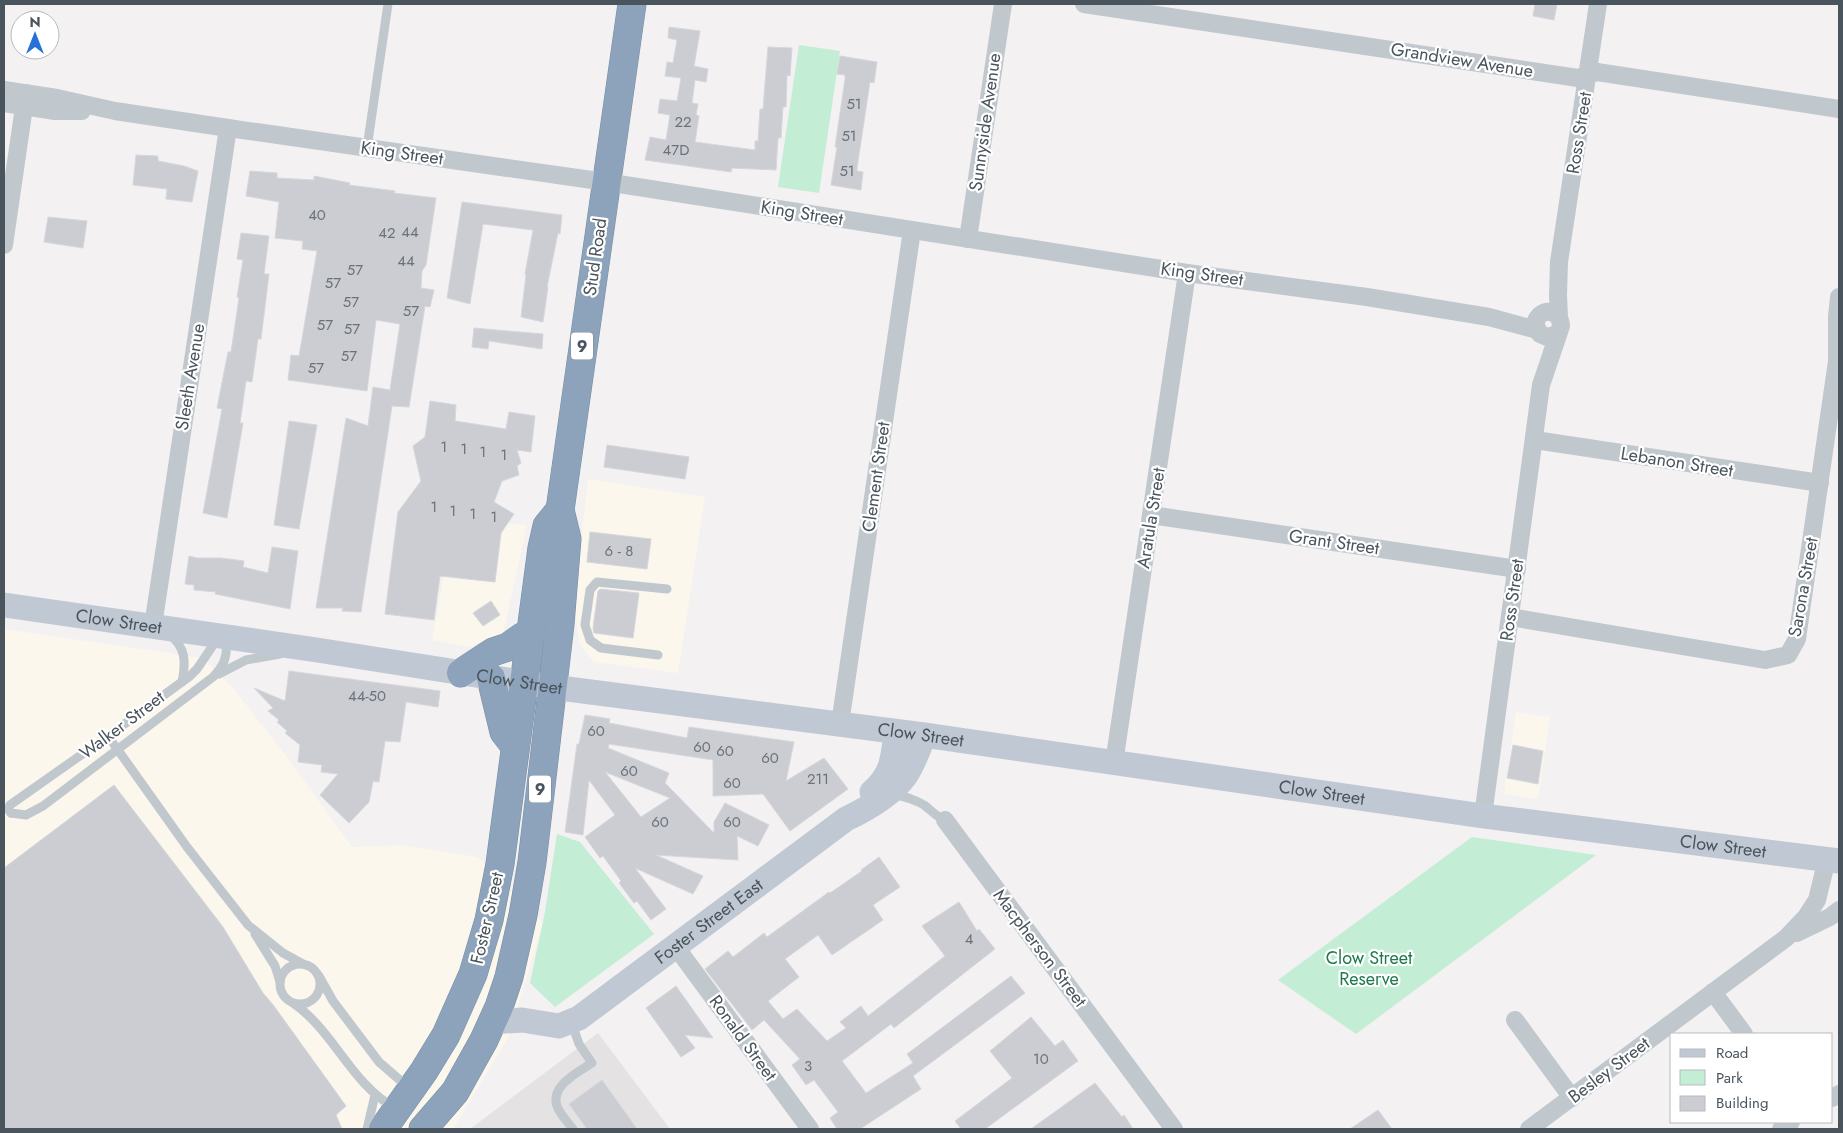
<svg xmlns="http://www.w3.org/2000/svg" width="1843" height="1133" font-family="Jost,sans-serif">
	<rect width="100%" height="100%" fill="#f3f1f1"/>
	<g fill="#fbf7ec">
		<path d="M588,479l117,18 -27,176 -84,-11 -15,-19 -5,-40z"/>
		<path d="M454,519l73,6 -24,109 -35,13 -36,-7z"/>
		<path d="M4,629l199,29 31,31 53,68 65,90 49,-2 77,12 65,66 -34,113 -56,93h-449z"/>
		<path d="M1516,712l34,5 -12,82 -34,-5z"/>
	</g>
	<path fill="#e4e2e2" d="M598,1033l72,96h-200z"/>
	<g fill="#c3edd4">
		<path d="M799,45l41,6 -21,142 -41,-6z"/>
		<path d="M557,834l23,8 74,92 -99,73 -25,-24 15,-71z"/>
		<path d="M1472,837l124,18 -240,179 -78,-54z"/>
	</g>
	<g fill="#cbcdd3" stroke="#d5d7dc" fill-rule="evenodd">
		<path d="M1535,4h22l-3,16 -21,-4z"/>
		<path d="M669,27l31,4 -6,35 14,3 -2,13 -11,-2 -3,23 6,1 -2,11 3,1 -4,26 60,8v-9h3l2,-32h3l5,-62 24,1 -2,28 -3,-1 -1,32h-3l-2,31h-3l-2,32 -44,-2 -1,4 -86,-12 5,-23 16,3 4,-25 -12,-2 2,-14 17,2 4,-23 -16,-2 2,-14 6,1 4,-23 -9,-2z"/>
		<path d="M840,56l37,6 -3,21 -4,-1 -13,86v3l6,1 -2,18 -30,-5 6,-38h-2l10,-68v-4l-8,-1z"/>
		<path d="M136,155l22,1v5l26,5 14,5 -6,31 -26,-3 1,-10 -34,-4z"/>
		<path d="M250,171l27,2v5l37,2v-4l36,7 -1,2 46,6 -1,2 42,5 -10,67 -4,6 -1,17 13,2 -4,17 -5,-1 -16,101 -17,-1 -31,206 -19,-1 1,-3h-27l30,-190 22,8 5,-39 17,3 10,-66 -24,-4 -9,71 -79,-11 3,-25 8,1 18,-105 -15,-2 1,-8 -28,-3 4,-36 -33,-6z"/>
		<path d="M462,202l100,13 -2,19 -2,-1 -11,54h1l-5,35 -22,-5 5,-42 -1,-1 8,-44 -50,-6 -13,80 -23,-6z"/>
		<path d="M48,217l39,4 -4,27 -39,-6z"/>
		<path d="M241,233l28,3 -5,38h5l-8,65h-3l-6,43 -6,-1 -6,42h3l-16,95 -24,-5 19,-104 -5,-1 11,-56h3l8,-54 -2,-1 6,-37 -6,-1z"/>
		<path d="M474,328l69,6 -1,15 -53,-8 -1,8 -16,-2z"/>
		<path d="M430,401l26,4 -1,16 51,8 3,-17 26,4 -4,36 -14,-2 4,13 -4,3 2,9 -17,6 -8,21 20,12 -13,19 -6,49 -55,-6 -6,44 -49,-6 13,-102 23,-31 -8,-35 12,-9z"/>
		<path d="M289,421l28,4 -18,104 -25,-4z"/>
		<path d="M607,445l82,12 -4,22 -81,-12z"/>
		<path d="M590,532l61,7 -4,30 -60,-7z"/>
		<path d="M272,547l26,4 -8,58 -75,-15 1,-2 -22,-2v-5l-9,-1 4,-28 8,2h24l23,3 -1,6 25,6z"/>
		<path d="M600,589l39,4 -6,45 -39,-5 -1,-5 5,-37z"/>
		<path d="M491,601l9,14 -17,11 -10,-13z"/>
		<path d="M289,671l151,20 -2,16 -32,-5 -6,40 -15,-1 -6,41 -6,-1 -4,21 -20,21 -29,-28 18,-21 -17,-2 1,-7 -24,-3 2,-17 -15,-12 2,-2 -10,-9 2,-2 -11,-9 5,-3 -19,-20 31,13z"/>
		<path d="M585,715l25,4 -1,4 78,15 2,-11 105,15 -8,39 38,-23 24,31 -58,42 -27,-37 -50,2v-36l-104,-16 -1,4 61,25 -4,10 49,50v-11l11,-19 44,22 -11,21 -21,-10 1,24 -82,-5 47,21 -10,18 -58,-26 31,41 -15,11 -14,-19 -3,2 -15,-20 2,-2 -18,-25 -3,2 -15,-21 30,-22 -26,-35 -6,55 -18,-3 12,-88h2zM605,772l65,26 -29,19z"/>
		<path d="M1513,745l30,6 -5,33 -31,-6z"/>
		<path d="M114,785l109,142 40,66 11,13 72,100 -10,9 6,14h-338v-261z"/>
		<path d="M879,857l21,30 -27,18 10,15 -51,35 -14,-20 -33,24 14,18 -31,24 15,18 14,-10 30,32 19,-13 -6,-6 21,-16 7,10 77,-60 -23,-30 37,-24 18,29 2,-2 16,20 -101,79 -3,-4 -49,37 24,32 47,-30 -6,-9 104,-78 14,17 -112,83 8,13 -61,40h-23l-7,-11 8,-6 -24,-32 -8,5 -14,-20 8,-6 -36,-39 -12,10 -47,-61 23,-18 5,6 31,-24 3,4 62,-45 1,1 32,-22 -1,-1z"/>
		<path d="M676,986l37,52 -28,-3 10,13 -14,9 -35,-49z"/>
		<path d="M1031,1017l24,29 8,-6 15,21 -93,68h-24l-6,-8 57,-43 -22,-27z"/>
		<path d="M602,1080l35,49h-50l-18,-25z"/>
		<path d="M1095,1083l27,34 2,-2 9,14h-102z"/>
		<path d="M1378,1110l14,19h-42z"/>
	</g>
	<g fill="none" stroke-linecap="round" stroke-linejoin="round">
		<g stroke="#778ea7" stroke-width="29">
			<g id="highway">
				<path d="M461,673l32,-21 15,-5 14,-10 9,-2"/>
				<path d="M491,678l13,54 10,13"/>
				<path d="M383,1129l41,-58 22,-36 27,-61 16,-54 11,-56 42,-316 5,-22 13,-16"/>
				<path d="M423,1129l32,-37 29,-52 15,-33 10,-30 14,-62 9,-53 28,-238 7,-85 -7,-29 72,-506"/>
			</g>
		</g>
		<g stroke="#c0c8ce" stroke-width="9">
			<path d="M367,148l21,-144"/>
			<path d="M170,635c16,13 16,27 12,47"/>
			<path d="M658,655l-57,-7 -11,-8 -5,-15 5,-35 7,-8 70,7"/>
			<path d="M219,674l27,-14 34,-6"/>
			<path d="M108,736l79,111 61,78 35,28 20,11"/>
			<path d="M892,794c11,2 22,5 32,11 7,5 12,12 21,15"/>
			<path d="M11,813l15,2 17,-9 170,-129c11,-11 15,-21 13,-37"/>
			<path d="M11,813l-3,-4 2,-4 98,-69 82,-60 7,-7 21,-31"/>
			<path d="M255,934l20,32 5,16"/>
			<circle cx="300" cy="984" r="20"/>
			<path d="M319,976l14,25 46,61 30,26"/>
			<path d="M293,1003c41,28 58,81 102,105"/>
			<path d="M572,1024l7,20 13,19c-14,9 -42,23 -35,43 3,9 11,16 16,23"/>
			<path d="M367,1129l8,-34"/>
		</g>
		<g stroke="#c0c8ce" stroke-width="18">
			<path d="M1084,4l494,74 19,-6 242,37"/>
			<path d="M4,90l53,8 58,13 113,17 378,54 581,91 180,24 122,20 48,13"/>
			<path d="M4,103l51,8h27"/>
			<path d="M968,239l35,-235"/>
			<path d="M4,245l22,-152"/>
			<path d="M1559,317l-1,-22 1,-33 39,-258"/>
			<path d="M1535,440l285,43"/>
			<path d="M1151,515l366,54"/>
			<path d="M1510,617l255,43 23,-5 9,-16 40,-278v-44l2,-20"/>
			<path d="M153,626l75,-498"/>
			<path d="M840,724l72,-494"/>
			<path d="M1114,763l73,-490"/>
			<path d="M1483,816l58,-431 20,-59c-1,-18 -22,-19 -26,-2l5,10 7,3 10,-3"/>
			<path d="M945,820l229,309"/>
			<path d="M1797,933l33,-16 9,-7"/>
			<path d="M676,947l134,182"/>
			<path d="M1713,992l31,42"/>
			<path d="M1515,1020l57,78"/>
			<path d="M1832,1098l7,-4"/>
			<path d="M1529,1129l257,-191 20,-21 11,-17 10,-41"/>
			<path d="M1781,1129l10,-7"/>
		</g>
		<g stroke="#c0c9d3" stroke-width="25">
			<path id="s1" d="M4,605l313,45 235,37 372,48 559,81 356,45"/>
			<path d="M872,792c21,-18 21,-35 24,-60"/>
			<path id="s2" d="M493,1022l29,-2 37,6 20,-8 267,-199c21,-10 46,-24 60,-44 8,-12 13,-26 18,-40"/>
		</g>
		<use href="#highway" stroke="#8ca3bb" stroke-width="28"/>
	</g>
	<g text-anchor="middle" stroke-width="4.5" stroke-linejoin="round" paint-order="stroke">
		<g font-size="15" fill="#6a727a">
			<text x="854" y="109">51</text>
			<text x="683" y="127">22</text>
			<text x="849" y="141">51</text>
			<text x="676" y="155">47D</text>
			<text x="847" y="176">51</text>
			<text x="317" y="220">40</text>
			<text x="410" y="237">44</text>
			<text x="387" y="238">42</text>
			<text x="406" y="266">44</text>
			<text x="355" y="275">57</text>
			<text x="333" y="288">57</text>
			<text x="351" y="307">57</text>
			<text x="411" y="316">57</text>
			<text x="325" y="330">57</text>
			<text x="352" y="334">57</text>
			<text x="349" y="361">57</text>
			<text x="316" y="373">57</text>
			<text x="444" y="452">1</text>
			<text x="464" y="454">1</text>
			<text x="483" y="457">1</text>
			<text x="504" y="460">1</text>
			<text x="434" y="512">1</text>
			<text x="453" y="516">1</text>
			<text x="473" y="519">1</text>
			<text x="494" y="522">1</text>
			<text x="619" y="556">6 - 8</text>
			<text x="367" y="701">44-50</text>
			<text x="596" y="736">60</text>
			<text x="702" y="752">60</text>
			<text x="725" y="756">60</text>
			<text x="770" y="763">60</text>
			<text x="629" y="776">60</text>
			<text x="818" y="784">211</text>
			<text x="732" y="788">60</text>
			<text x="660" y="827">60</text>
			<text x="732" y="827">60</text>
			<text x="969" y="944">4</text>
			<text x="1041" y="1064">10</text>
			<text x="808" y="1071">3</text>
		</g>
		<g fill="#fff" stroke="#80878e" stroke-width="1">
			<rect x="571" y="332.5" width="22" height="27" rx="4"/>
			<rect x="529" y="775.5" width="22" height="27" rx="4"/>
		</g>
		<g font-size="16" font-weight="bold" fill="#4a545d">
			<text x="582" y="352">9</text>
			<text x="540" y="795">9</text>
		</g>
		<g font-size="18" fill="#4a545d" stroke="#fff">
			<text transform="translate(1462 60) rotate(9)" y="6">Grandview Avenue</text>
			<text transform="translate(985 122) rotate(-82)" y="6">Sunnyside Avenue</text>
			<text transform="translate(1579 133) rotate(-81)" y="6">Ross Street</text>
			<text transform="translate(402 153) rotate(8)" y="6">King Street</text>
			<text transform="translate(802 213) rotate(9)" y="6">King Street</text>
			<text transform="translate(595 257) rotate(-82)" y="6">Stud Road</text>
			<text transform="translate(1202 274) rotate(8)" y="6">King Street</text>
			<text transform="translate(190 377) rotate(-81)" y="6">Sleeth Avenue</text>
			<text transform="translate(1677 462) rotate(9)" y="6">Lebanon Street</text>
			<text transform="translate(876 477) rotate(-82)" y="6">Clement Street</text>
			<text transform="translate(1151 518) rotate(-81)" y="6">Aratula Street</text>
			<text transform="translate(1334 542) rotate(8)" y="6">Grant Street</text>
			<text transform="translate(1803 587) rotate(-80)" y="6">Sarona Street</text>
			<text transform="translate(1512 600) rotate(-82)" y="6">Ross Street</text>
			<text dy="6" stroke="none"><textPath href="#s1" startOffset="116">Clow Street</textPath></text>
			<text dy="6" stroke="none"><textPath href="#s1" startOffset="521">Clow Street</textPath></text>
			<text transform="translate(122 725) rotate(-37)" y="6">Walker Street</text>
			<text dy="6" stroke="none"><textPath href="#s1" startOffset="926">Clow Street</textPath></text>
			<text dy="6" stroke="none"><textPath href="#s1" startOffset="1331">Clow Street</textPath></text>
			<text dy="6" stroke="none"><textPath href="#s1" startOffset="1736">Clow Street</textPath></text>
			<text transform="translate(487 918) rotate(-77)" y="6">Foster Street</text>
			<text dy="6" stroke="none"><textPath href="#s2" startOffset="250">Foster Street East</textPath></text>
			<text transform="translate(1040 948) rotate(53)" y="6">Macpherson Street</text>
			<text transform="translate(743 1038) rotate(54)" y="6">Ronald Street</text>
			<text transform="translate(1609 1070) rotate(-37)" y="6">Besley Street</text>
		</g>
		<g font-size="18" fill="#1e7a4d" stroke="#fff">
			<text x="1369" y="964">Clow Street<tspan x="1369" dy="21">Reserve</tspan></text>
		</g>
	</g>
	<rect width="1843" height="1133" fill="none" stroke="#4a545d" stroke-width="10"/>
	<rect x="1670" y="1033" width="162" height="90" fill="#ffffff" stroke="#b7bbbe"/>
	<rect x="1680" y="1049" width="25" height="8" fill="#c0c9d3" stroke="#b7bbbe"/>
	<text x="1716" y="1058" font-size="15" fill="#4a545d">Road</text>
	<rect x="1680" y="1070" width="25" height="15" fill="#c3edd4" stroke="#b7bbbe"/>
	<text x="1716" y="1083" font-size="15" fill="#4a545d">Park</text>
	<rect x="1680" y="1096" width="25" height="15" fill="#cbcdd3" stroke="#b7bbbe"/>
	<text x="1716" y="1108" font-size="15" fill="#4a545d">Building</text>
	<g transform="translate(35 35)"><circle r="24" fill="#ffffff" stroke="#b7bbbe"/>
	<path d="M0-4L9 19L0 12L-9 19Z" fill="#2671d7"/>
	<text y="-8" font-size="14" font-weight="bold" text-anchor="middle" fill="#4a545d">N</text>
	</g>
</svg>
